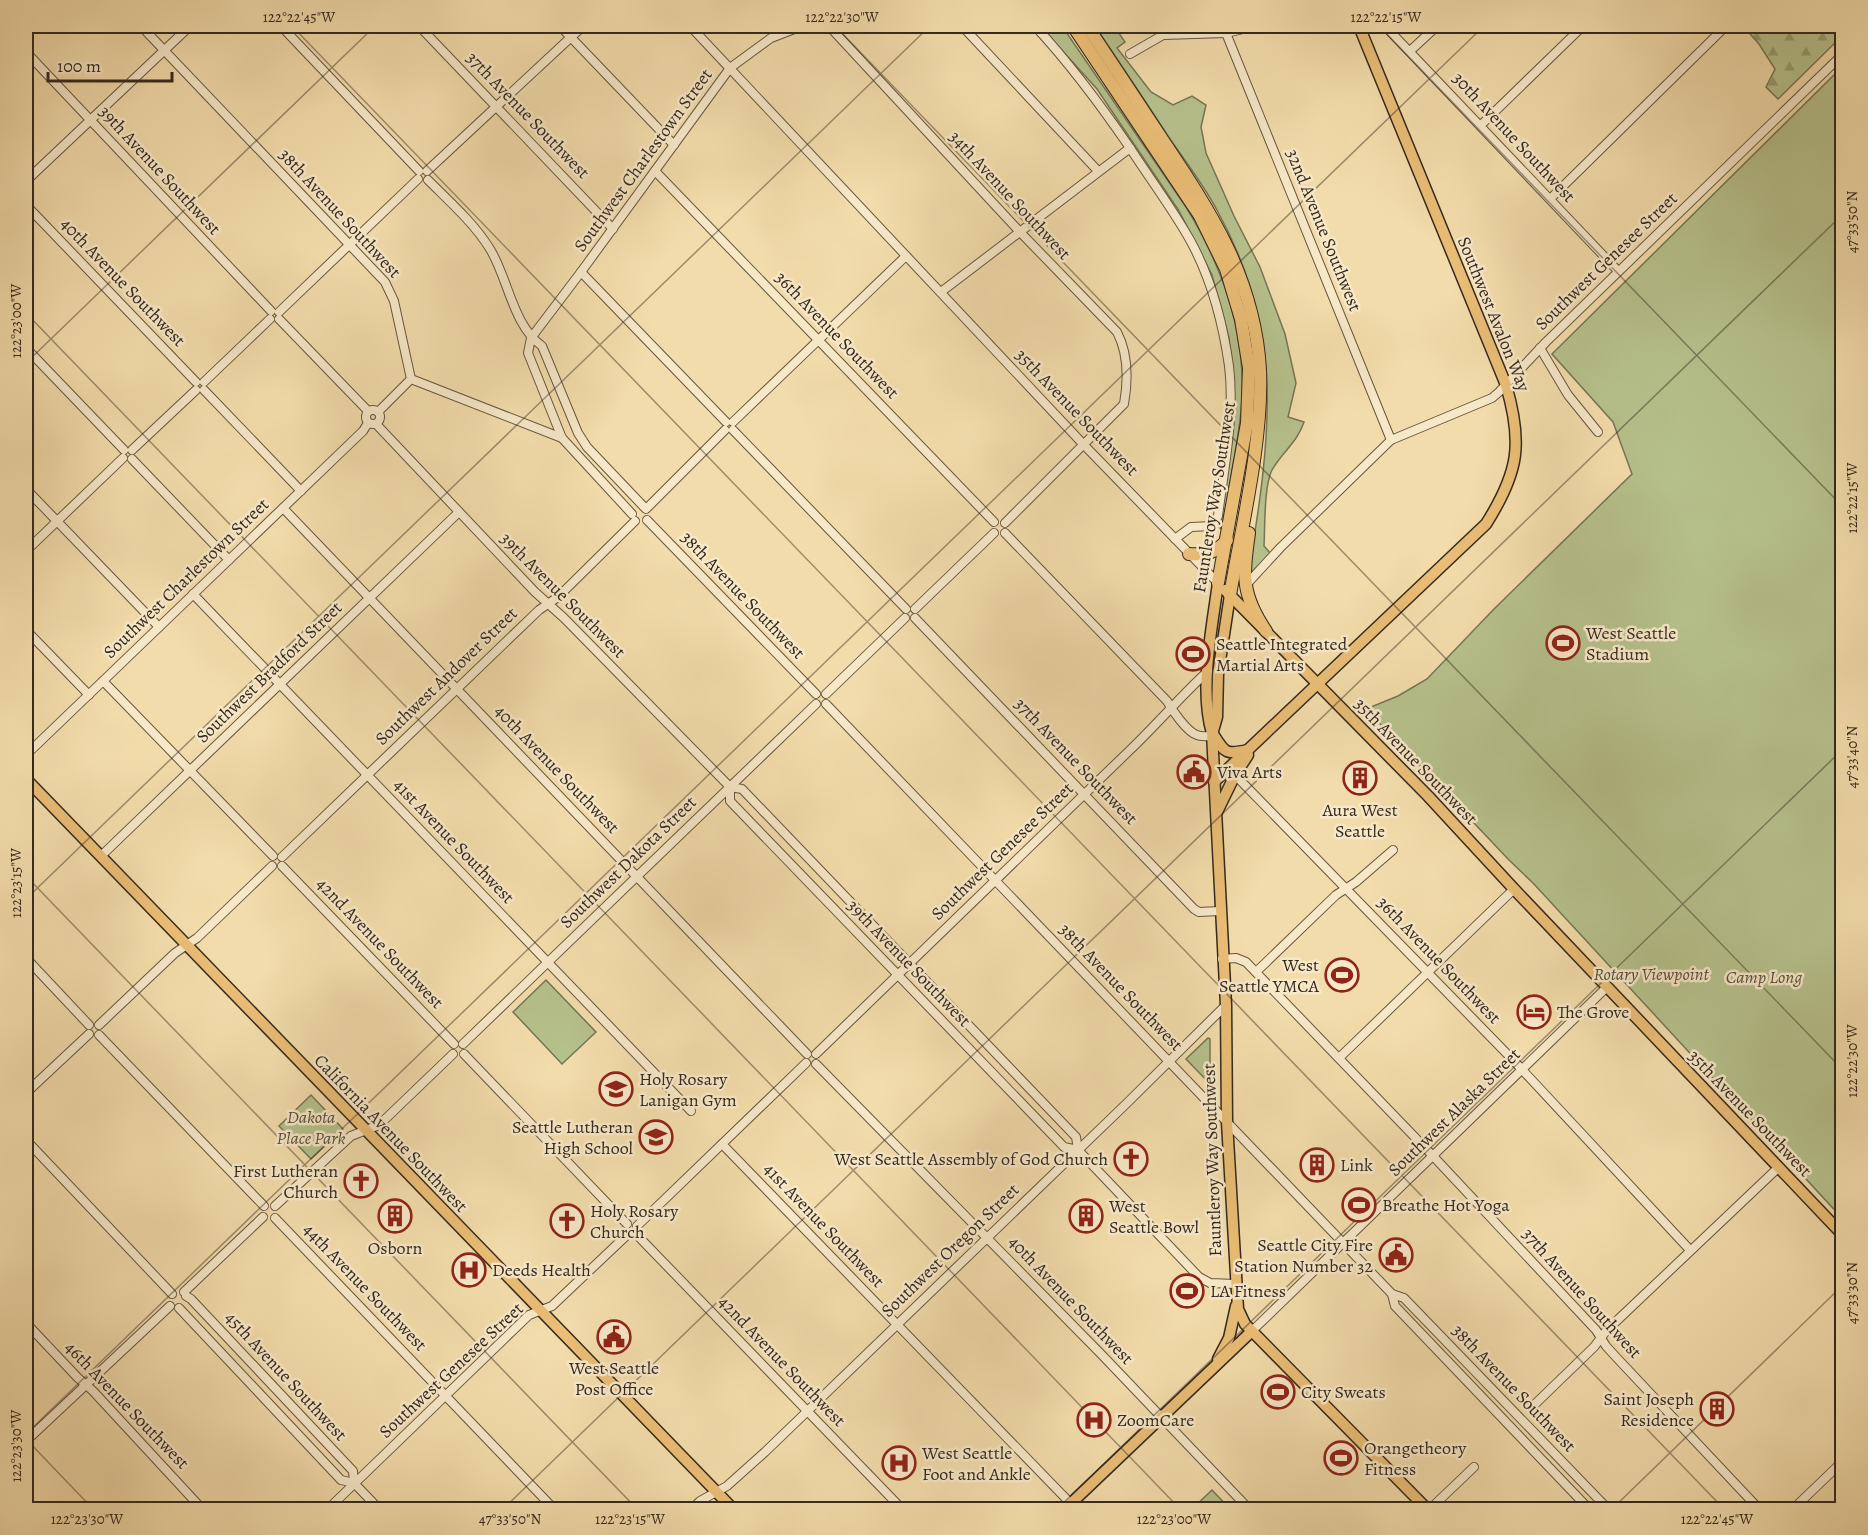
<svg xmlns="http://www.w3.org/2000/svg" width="1868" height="1535" font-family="Alegreya,serif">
	<defs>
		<pattern id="forest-firs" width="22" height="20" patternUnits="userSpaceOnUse" patternTransform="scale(1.5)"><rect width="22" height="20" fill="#b6c18c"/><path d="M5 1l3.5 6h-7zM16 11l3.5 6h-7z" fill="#959d72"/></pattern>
	</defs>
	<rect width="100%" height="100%" fill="#f3dcab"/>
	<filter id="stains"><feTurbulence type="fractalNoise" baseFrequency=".00333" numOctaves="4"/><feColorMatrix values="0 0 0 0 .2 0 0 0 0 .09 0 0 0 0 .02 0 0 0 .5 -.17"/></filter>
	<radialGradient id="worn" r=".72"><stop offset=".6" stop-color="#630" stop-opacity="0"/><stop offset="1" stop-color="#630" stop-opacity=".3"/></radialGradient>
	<g fill="#b6c18c" stroke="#757556" stroke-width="1.5">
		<path d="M1040,26h22l124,181c35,57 59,122 56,191 -1,24 -6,49 -10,72 -3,20 -6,40 -11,59l-2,-2 13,-86 2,-43 -5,-60 -17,-63 -33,-64 -82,-122z"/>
		<path d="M1095,26h19l11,16 -8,6 34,44 22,13 19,-9 14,9 -5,22 5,26 28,63 26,51 25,67 11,49 -8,34 16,5c-7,21 -22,30 -32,48 -8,15 -7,57 -8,76l7,8 -23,22c10,-62 21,-127 19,-190 -2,-61 -20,-121 -49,-174 -14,-27 -33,-51 -50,-76 -24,-37 -49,-74 -73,-110z"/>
		<path d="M1842,67v1151l-309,-335 -24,-23 -143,-151 32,-13 29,-17 67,-70 138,-135 -19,-52 -61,-68z"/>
		<path d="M546,980l50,52 -34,32 -49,-52z"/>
		<path d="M1208,1038l2,1v45l-24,-25z"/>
		<path d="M311,1095l32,34 -32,30 -32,-33z"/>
		<path d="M1212,1490l18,19h-38z"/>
	</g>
	<path fill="url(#forest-firs)" stroke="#757556" stroke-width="1.5" d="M1743,26h99v10l-64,63 -12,-12 9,-18 -16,-25z"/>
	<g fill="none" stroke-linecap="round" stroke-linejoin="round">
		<path stroke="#738076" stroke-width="2" d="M1778,26l5,3 30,-3"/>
		<g stroke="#645642" stroke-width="10">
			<g id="minor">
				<path d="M141,26l244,256 9,19 17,78 151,59"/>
				<path d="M281,26l138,145"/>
				<path d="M419,26l194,203"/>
				<path d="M560,26l114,119"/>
				<path d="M690,26l394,419 134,138"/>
				<path d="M829,26l191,206 97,100c11,21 11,49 7,72l-119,119"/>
				<path d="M962,26l136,145"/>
				<path d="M1035,26c36,39 65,78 95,122 20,31 42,60 60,92 21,38 33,84 39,126 6,49 -5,102 -11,150l-6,10 -21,1 -16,12"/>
				<path d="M1385,26l233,245"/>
				<path d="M1226,33l165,407"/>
				<path d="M1410,51l27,-25"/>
				<path d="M26,52l245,259"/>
				<path d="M1130,54l33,-19 63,-2 30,-7"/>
				<path d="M1481,125l102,-99"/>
				<path d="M427,171l156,-145"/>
				<path d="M655,171l339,351"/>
				<path d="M428,180c21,21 46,43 62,69 18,29 23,77 52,97l36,87 9,14 57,60"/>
				<path d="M26,181l164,-155"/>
				<path d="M1550,199l176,-173"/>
				<path d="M26,205l170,177"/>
				<path d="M581,272l145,150"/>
				<path d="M941,292l189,-144"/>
				<path d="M279,312l139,-133"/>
				<path d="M279,319l89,92"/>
				<path d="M26,348l98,102"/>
				<path d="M1540,348l28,47 30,37"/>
				<path d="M204,382l66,-63"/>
				<path d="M204,390l97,101"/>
				<circle cx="373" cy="417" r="7"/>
				<path d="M378,412l33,-33"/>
				<path d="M733,422l173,-166"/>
				<path d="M376,424l159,168 29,26 166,169 12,2 334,348 2,13"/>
				<path d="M733,430l173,179"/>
				<path d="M132,450l64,-60"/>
				<path d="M132,459l97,101"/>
				<path d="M26,489l133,138"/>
				<path d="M283,508l524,546"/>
				<path d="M646,509l79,-79"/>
				<path d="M632,514l-70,-76 -34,-85 3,-15 50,-66 149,-204 41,-30 31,-12"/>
				<path d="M647,520l169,174"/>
				<path d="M1005,533l162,168c5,9 20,31 30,34 4,2 11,1 15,1"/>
				<path d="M26,551l97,-93"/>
				<path d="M1245,586l36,-39 110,-107 101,-42 7,-6 47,-50 296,-287"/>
				<path d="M193,594l498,517"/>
				<path d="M915,609l79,-76"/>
				<path d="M915,618l279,291 5,3 20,-1"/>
				<path d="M26,630l63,65"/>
				<path d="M103,681l170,175"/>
				<path d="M826,694l79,-76"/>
				<path d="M826,704l566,590 12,4 205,212"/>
				<path d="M26,755l337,-324 5,-8"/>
				<path d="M1235,775l279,286 176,189"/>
				<path d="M730,787v14l334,346 14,3 121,127 11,6 25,1"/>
				<path d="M101,856l358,-344"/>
				<path d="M282,857l257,-247 19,-13 77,-76"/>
				<path d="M282,866l172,178"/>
				<path d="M26,958l63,67"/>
				<path d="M1222,959l14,-1 10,4 187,194 163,174 10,16 10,11 144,153"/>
				<path d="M1256,972l80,-77 20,-13 37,-32"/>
				<path d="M99,1025l76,-72 22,-15 75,-72"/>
				<path d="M99,1035l165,171"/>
				<path d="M463,1044l353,-340"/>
				<path d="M464,1054l163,170"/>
				<path d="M816,1054l314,-304c27,-26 51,-54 78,-79"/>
				<path d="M1339,1058l175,-169"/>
				<path d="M816,1064l286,291 148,155"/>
				<path d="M26,1093l63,-59"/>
				<path d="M26,1140l146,154"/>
				<path d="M722,1144l355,366"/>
				<path d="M275,1206l76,-70 28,-11 74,-71"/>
				<path d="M275,1218l280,292"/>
				<path d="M637,1226l169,-163"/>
				<path d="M637,1235l266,275"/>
				<path d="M184,1292l79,-75"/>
				<path d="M1392,1294l3,12 195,204"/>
				<path d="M186,1296l5,3 162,172 1,12"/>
				<path d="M179,1308l162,172 13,3 26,27"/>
				<path d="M26,1323l52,55 15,13 110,119"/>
				<path d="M1252,1331l355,-344"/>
				<path d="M1533,1406l61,-59 12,-16 173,-164"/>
				<path d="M26,1441l144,-135"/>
				<path d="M26,1503l6,7"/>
				<path d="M327,1510l202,-195 23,-9 75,-71"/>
				<path d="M691,1510l9,-9 27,-15 38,-34 361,-348 100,-99"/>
				<path d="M1429,1510l45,-43"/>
				<path d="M1792,1510l50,-48"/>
			</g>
		</g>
		<g stroke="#34291f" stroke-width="13">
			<g id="major">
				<path d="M1218,583c-6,45 -19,107 -6,150l14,272 1,117 11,187 7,15 183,186"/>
				<path d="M1225,590l203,206 86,93 328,345"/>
				<path d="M1213,731l4,-14 1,-43 12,-79"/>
				<path d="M1213,734c12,19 12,21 35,16"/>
				<path d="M26,779l708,731"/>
				<path d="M1214,782l272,-258c33,-52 37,-81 20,-139l-147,-359"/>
				<path d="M1217,812l18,-37 13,-20"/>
				<path d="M1218,1359l11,-21 7,-32"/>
				<path d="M1064,1510l188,-179"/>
			</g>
		</g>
		<g stroke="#34291f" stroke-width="14">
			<g id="highway">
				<path d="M1073,26l127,190 26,53 15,50 8,49 -2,55 -29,160"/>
				<path d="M1087,26c25,37 50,75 75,113 49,73 93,140 98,231 3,70 -18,155 -30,225"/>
				<path d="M1249,533c-6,43 -8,61 17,98"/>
				<path d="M1189,554c17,1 27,-1 38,-14"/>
			</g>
		</g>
		<use href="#minor" stroke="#f7e8c8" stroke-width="8"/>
		<use href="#major" stroke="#eabe76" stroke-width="10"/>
		<use href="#highway" stroke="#eabe76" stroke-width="12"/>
	</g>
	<path fill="none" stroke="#34291f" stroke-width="1.5" stroke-opacity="0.45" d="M292,26l1433,1484M835,26l1007,1043M1379,26l463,480M26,313l1155,1197M26,363l349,-337M26,876l612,634M26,899l904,-873M26,1434l1458,-1408M26,1439l68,71M502,1510l1340,-1295M1056,1510l786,-760M1611,1510l231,-224"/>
	<defs>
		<g id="stadium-ring" transform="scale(1.725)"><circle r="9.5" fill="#f7e8c8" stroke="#8f2418" stroke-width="1.5"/><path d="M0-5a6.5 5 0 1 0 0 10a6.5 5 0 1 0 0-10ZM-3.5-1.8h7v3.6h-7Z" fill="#8f2418"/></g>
		<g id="civic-ring" transform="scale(1.725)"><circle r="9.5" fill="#f7e8c8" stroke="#8f2418" stroke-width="1.5"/><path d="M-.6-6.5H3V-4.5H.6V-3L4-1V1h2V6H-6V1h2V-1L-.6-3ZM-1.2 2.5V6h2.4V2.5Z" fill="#8f2418"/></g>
		<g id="building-ring" transform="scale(1.725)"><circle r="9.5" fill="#f7e8c8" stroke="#8f2418" stroke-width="1.5"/><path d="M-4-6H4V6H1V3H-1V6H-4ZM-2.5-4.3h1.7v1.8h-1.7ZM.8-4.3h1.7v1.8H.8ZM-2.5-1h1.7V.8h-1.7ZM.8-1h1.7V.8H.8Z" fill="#8f2418"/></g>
		<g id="hotel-ring" transform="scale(1.725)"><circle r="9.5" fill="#f7e8c8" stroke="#8f2418" stroke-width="1.5"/><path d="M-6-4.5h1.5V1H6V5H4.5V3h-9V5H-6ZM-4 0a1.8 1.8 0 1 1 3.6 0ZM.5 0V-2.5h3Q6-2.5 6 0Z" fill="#8f2418"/></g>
		<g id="school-ring" transform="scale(1.725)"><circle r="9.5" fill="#f7e8c8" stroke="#8f2418" stroke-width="1.5"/><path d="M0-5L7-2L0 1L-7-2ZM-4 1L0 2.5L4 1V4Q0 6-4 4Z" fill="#8f2418"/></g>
		<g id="church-ring" transform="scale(1.725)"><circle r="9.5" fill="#f7e8c8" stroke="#8f2418" stroke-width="1.5"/><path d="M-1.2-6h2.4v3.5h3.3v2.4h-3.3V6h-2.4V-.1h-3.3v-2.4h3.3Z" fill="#8f2418"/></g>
		<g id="hospital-ring" transform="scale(1.725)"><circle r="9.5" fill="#f7e8c8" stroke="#8f2418" stroke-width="1.5"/><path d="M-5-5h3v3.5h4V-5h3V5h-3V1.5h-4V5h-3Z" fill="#8f2418"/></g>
	</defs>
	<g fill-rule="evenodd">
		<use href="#stadium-ring" x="1563" y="643"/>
		<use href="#stadium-ring" x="1193" y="654"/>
		<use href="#civic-ring" x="1194" y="772"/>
		<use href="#building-ring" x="1360" y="778"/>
		<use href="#stadium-ring" x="1342" y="975"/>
		<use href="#hotel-ring" x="1534" y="1012"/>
		<use href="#school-ring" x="616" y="1089"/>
		<use href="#school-ring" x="656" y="1137"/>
		<use href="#church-ring" x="1131" y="1159"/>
		<use href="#building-ring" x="1317" y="1165"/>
		<use href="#church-ring" x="361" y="1181"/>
		<use href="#stadium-ring" x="1359" y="1205"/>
		<use href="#building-ring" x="395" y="1216"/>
		<use href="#building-ring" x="1086" y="1216"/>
		<use href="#church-ring" x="567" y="1221"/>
		<use href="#civic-ring" x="1396" y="1255"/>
		<use href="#hospital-ring" x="469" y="1270"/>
		<use href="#stadium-ring" x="1187" y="1291"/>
		<use href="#civic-ring" x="614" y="1337"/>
		<use href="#stadium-ring" x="1278" y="1392"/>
		<use href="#building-ring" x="1717" y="1409"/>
		<use href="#hospital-ring" x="1094" y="1420"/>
		<use href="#stadium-ring" x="1341" y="1458"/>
		<use href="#hospital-ring" x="899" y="1463"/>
	</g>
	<g text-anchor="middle" stroke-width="5" stroke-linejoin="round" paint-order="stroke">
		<g font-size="18" fill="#34291f" stroke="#f7e8c8">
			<text transform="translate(528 115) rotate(46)" y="6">37th Avenue Southwest</text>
			<text transform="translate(1514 137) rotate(47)" y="6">30th Avenue Southwest</text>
			<text transform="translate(643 160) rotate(-54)" y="6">Southwest Charlestown Street</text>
			<text transform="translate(160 170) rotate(47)" y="6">39th Avenue Southwest</text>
			<text transform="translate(1010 195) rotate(47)" y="6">34th Avenue Southwest</text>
			<text transform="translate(340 213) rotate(47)" y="6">38th Avenue Southwest</text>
			<text transform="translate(1324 230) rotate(68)" y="6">32nd Avenue Southwest</text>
			<text transform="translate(1606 261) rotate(-44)" y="6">Southwest Genesee Street</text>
			<text transform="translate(123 282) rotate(46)" y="6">40th Avenue Southwest</text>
			<text transform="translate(1494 314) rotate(68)" y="6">Southwest Avalon Way</text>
			<text transform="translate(837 335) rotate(46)" y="6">36th Avenue Southwest</text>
			<text transform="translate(1077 412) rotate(46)" y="6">35th Avenue Southwest</text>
			<text transform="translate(1214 497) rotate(-81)" y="6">Fauntleroy Way Southwest</text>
			<text transform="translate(186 578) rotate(-44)" y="6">Southwest Charlestown Street</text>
			<text transform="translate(563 595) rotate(45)" y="6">39th Avenue Southwest</text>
			<text transform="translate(743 595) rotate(46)" y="6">38th Avenue Southwest</text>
			<text transform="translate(269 672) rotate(-44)" y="6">Southwest Bradford Street</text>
			<text transform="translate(446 676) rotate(-44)" y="6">Southwest Andover Street</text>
			<text transform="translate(1076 761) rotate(46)" y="6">37th Avenue Southwest</text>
			<text transform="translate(1416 761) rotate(46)" y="6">35th Avenue Southwest</text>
			<text transform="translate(557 769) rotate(46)" y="6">40th Avenue Southwest</text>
			<text transform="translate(454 841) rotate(46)" y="6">41st Avenue Southwest</text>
			<text transform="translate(1002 851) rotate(-44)" y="6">Southwest Genesee Street</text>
			<text transform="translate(628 862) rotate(-44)" y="6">Southwest Dakota Street</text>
			<text transform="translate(380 943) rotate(46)" y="6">42nd Avenue Southwest</text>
			<text transform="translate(1439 960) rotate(46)" y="6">36th Avenue Southwest</text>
			<text transform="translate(909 963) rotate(46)" y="6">39th Avenue Southwest</text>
			<text transform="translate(1121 987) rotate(46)" y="6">38th Avenue Southwest</text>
			<text transform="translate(1454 1112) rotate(-44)" y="6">Southwest Alaska Street</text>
			<text transform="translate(1750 1113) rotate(46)" y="6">35th Avenue Southwest</text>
			<text transform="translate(391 1133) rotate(46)" y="6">California Avenue Southwest</text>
			<text transform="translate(1212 1160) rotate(-92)" y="6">Fauntleroy Way Southwest</text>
			<text transform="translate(824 1225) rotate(46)" y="6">41st Avenue Southwest</text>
			<text transform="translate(950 1250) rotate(-44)" y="6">Southwest Oregon Street</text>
			<text transform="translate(365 1287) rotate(46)" y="6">44th Avenue Southwest</text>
			<text transform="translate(1582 1293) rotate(48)" y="6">37th Avenue Southwest</text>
			<text transform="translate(1071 1300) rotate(46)" y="6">40th Avenue Southwest</text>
			<text transform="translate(782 1361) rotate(46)" y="6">42nd Avenue Southwest</text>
			<text transform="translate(451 1370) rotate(-43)" y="6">Southwest Genesee Street</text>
			<text transform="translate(286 1376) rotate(47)" y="6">45th Avenue Southwest</text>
			<text transform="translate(1514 1388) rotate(46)" y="6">38th Avenue Southwest</text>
			<text transform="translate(127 1405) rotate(46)" y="6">46th Avenue Southwest</text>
		</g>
		<g font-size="18" fill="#34291f" stroke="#f7e8c8" text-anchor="start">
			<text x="1586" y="639">West Seattle<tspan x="1586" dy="21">Stadium</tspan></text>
			<text x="1216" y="650">Seattle Integrated<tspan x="1216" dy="21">Martial Arts</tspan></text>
			<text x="1217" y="778">Viva Arts</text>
			<text x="1360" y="816" text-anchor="middle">Aura West<tspan x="1360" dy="21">Seattle</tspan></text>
			<text x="1319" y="971" text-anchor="end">West<tspan x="1319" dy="21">Seattle YMCA</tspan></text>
			<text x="1557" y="1018">The Grove</text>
			<text x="639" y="1085">Holy Rosary<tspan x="639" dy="21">Lanigan Gym</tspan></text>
			<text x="633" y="1133" text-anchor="end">Seattle Lutheran<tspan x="633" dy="21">High School</tspan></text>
			<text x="1108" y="1165" text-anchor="end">West Seattle Assembly of God Church</text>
			<text x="1340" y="1171">Link</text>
			<text x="338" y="1177" text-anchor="end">First Lutheran<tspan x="338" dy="21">Church</tspan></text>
			<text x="1382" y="1211">Breathe Hot Yoga</text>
			<text x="1109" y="1212">West<tspan x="1109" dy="21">Seattle Bowl</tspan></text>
			<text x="590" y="1217">Holy Rosary<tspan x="590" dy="21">Church</tspan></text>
			<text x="1373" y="1251" text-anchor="end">Seattle City Fire<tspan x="1373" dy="21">Station Number 32</tspan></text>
			<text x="395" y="1254" text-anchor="middle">Osborn</text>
			<text x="492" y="1276">Deeds Health</text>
			<text x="1210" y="1297">LA Fitness</text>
			<text x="614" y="1374" text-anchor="middle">West Seattle<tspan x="614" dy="21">Post Office</tspan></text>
			<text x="1301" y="1398">City Sweats</text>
			<text x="1694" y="1405" text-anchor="end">Saint Joseph<tspan x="1694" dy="21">Residence</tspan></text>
			<text x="1117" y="1426">ZoomCare</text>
			<text x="1364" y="1454">Orangetheory<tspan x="1364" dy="21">Fitness</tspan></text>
			<text x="922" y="1459">West Seattle<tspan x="922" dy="21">Foot and Ankle</tspan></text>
		</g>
		<g font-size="18" font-style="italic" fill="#544f3a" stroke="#f7e8c8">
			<text x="1651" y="980">Rotary Viewpoint</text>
			<text x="1764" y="983">Camp Long</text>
			<text x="311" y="1123">Dakota<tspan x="311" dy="21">Place Park</tspan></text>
		</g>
	</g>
	<rect width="1868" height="1535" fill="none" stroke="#f3dcab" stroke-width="66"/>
	<path d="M48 72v9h124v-9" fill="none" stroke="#34291f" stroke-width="3"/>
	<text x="57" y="72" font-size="18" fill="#34291f" stroke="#f7e8c8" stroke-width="4.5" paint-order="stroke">100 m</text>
	<rect x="33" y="33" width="1802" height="1469" fill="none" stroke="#34291f" stroke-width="2"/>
	<g font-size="15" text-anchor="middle" fill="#34291f">
		<text x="299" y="22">122°22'45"W</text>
		<text x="842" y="22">122°22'30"W</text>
		<text x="1386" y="22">122°22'15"W</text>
		<text transform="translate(1852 222) rotate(-90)" y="5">47°33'50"N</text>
		<text transform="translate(16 321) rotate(-90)" y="5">122°23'00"W</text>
		<text transform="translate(1852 498) rotate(-90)" y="5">122°22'15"W</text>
		<text transform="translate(1852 757) rotate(-90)" y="5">47°33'40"N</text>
		<text transform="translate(16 883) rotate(-90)" y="5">122°23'15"W</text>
		<text transform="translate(1852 1061) rotate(-90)" y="5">122°22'30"W</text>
		<text transform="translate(1852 1293) rotate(-90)" y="5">47°33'30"N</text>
		<text transform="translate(16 1446) rotate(-90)" y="5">122°23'30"W</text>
		<text x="87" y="1524">122°23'30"W</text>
		<text x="510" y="1524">47°33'50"N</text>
		<text x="630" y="1524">122°23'15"W</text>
		<text x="1174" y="1524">122°23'00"W</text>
		<text x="1717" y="1524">122°22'45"W</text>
	</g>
	<rect width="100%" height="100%" filter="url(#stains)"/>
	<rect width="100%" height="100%" fill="url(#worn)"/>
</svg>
